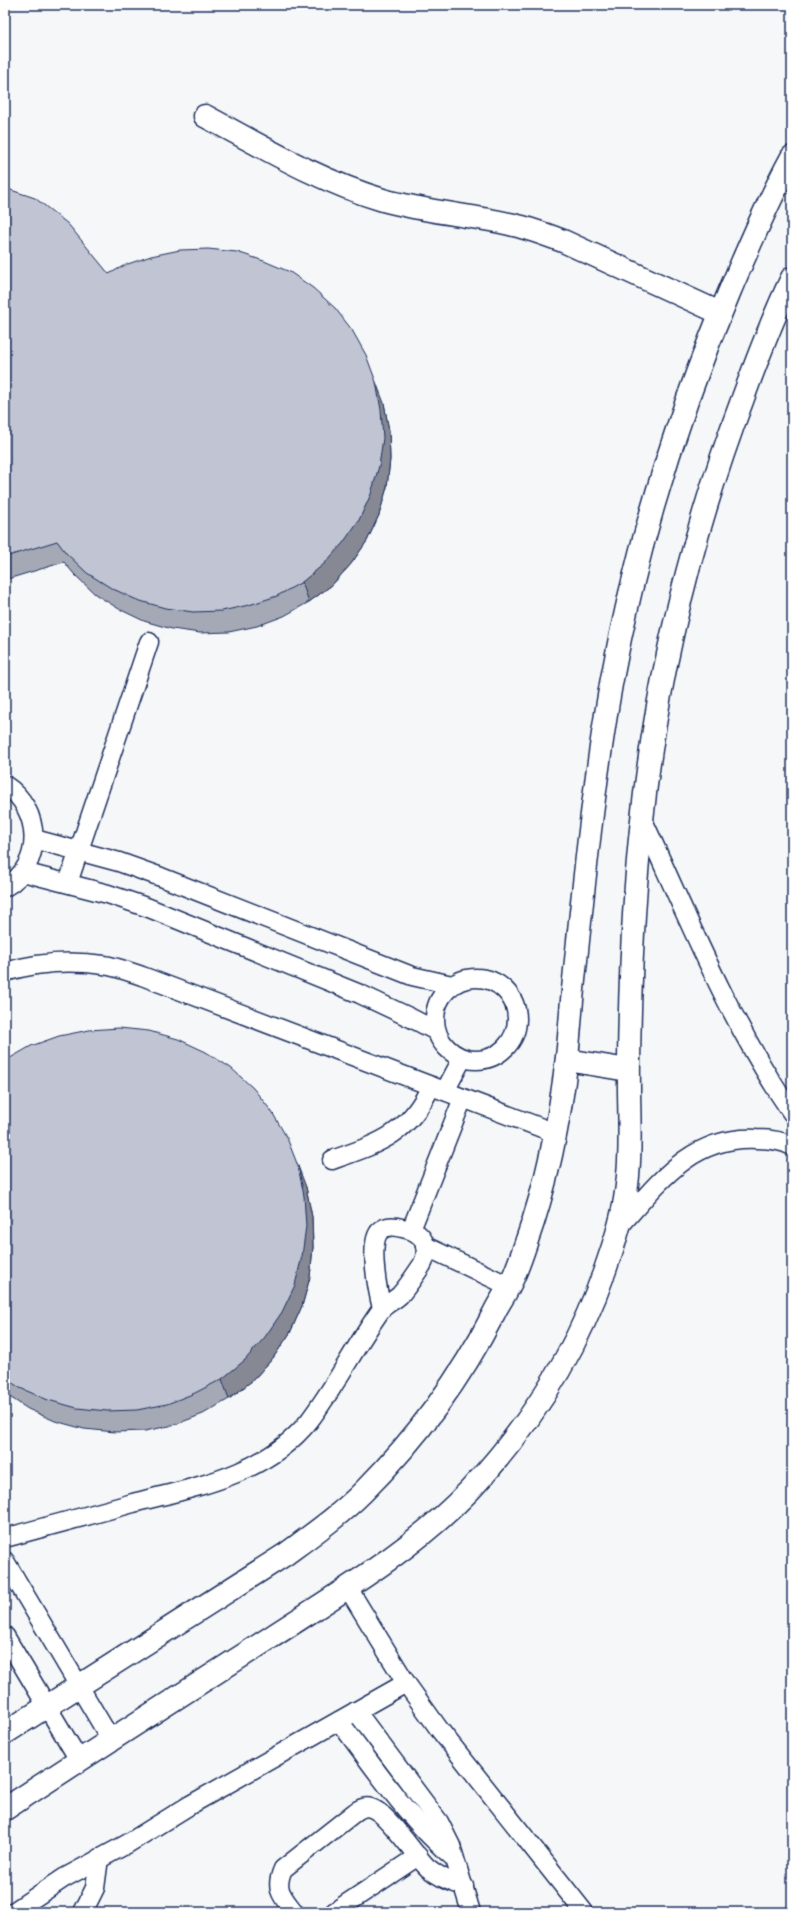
<svg xmlns="http://www.w3.org/2000/svg" width="797" height="1917" font-family="Delius,sans-serif">
	<rect width="100%" height="100%" fill="#f6f7f9"/>
	<filter id="ink" filterUnits="userSpaceOnUse"><feTurbulence type="fractalNoise" baseFrequency=".025" numOctaves="2"/><feDisplacementMap in="SourceGraphic" scale="8" xChannelSelector="R" yChannelSelector="G"/><feConvolveMatrix kernelMatrix="1 2 1 2 8 2 1 2 1" color-interpolation-filters="sRGB"/></filter>
	<g filter="url(#ink)">
		<g fill="none" stroke-linecap="round" stroke-linejoin="round">
			<g stroke="#1b2f5e" stroke-width="21">
				<g id="lane">
					<path d="M5,785c36,23 40,80 0,102"/>
					<path d="M642,818c45,98 89,207 150,295"/>
					<path d="M34,839l85,23 42,15 251,99 40,9"/>
					<path d="M23,872l85,22 41,14 211,86 51,24 25,13"/>
					<path d="M68,883l81,-241"/>
					<path d="M5,972c33,-10 65,-12 99,-7 13,2 26,7 38,11l413,157"/>
					<circle cx="476" cy="1019" r="41"/>
					<path d="M445,1091l17,-32"/>
					<path d="M332,1160c48,-17 76,-25 99,-74"/>
					<path d="M619,1227c39,-44 72,-91 137,-88 12,0 25,1 36,7"/>
					<path d="M411,1230l52,-132"/>
					<path d="M425,1246l84,40"/>
					<path d="M5,1538c43,-12 86,-23 128,-35 63,-16 133,-28 176,-82 27,-35 46,-75 72,-111 4,-6 13,-9 19,-15 8,-9 15,-20 22,-30 4,-7 5,-15 2,-23 -4,-9 -12,-12 -22,-14 -7,-2 -16,-3 -22,3 -12,11 -2,62 2,77"/>
					<path d="M5,1561l106,179"/>
					<path d="M348,1588l58,95 33,46 145,183"/>
					<path d="M5,1636l74,124"/>
					<path d="M356,1711l83,111 12,24 20,66"/>
					<path d="M339,1721c36,47 69,99 115,137"/>
					<path d="M13,1912l51,-34 63,-34 63,-39 216,-122"/>
					<path d="M83,1912l12,-24 4,-30"/>
					<path d="M294,1912c-12,-16 -20,-23 -11,-43l71,-56c5,-4 11,-7 17,-5 16,4 43,47 57,60 11,9 22,14 36,18"/>
					<path d="M334,1912l84,-56"/>
				</g>
			</g>
			<g stroke="#1b2f5e" stroke-width="25">
				<g id="street">
					<path d="M205,116c58,31 114,65 178,84 43,12 88,15 131,25 17,4 33,10 49,16l157,72"/>
					<path d="M567,1060l61,10"/>
					<path d="M5,1733l281,-179c27,-20 54,-39 77,-62 52,-52 98,-114 131,-179 4,-9 11,-18 15,-27 7,-13 12,-28 17,-43 21,-59 34,-124 41,-186 3,-26 4,-51 7,-77 10,-99 20,-198 37,-296 25,-136 66,-269 120,-396 19,-44 38,-89 61,-131"/>
					<path d="M5,1809c88,-58 176,-114 265,-171 69,-45 143,-88 200,-148 60,-64 106,-137 135,-220 8,-23 16,-46 20,-71 8,-46 3,-92 4,-138 1,-81 4,-161 13,-241 15,-144 50,-287 101,-422 15,-41 30,-81 49,-120"/>
				</g>
			</g>
			<use href="#lane" stroke="#fff" stroke-width="18"/>
			<use href="#street" stroke="#fff" stroke-width="22"/>
		</g>
		<g fill="#a5a9b5" stroke="#1b2f5e">
			<path d="M5,188l104,86 275,129 5,28 1,28 -3,28 -8,28 -12,26 -16,23 -19,21 -23,17 -25,14 -27,10 -28,6 -29,1 -28,-4 -28,-8 -25,-12 -24,-15 -21,-20 -10,-12 -53,16 -6,1z"/>
			<path d="M5,1061l301,126 6,30 1,30 -3,30 -8,29 -12,27 -17,25 -20,22 -24,19 -26,15 -29,11 -29,6 -30,1 -31,-3 -29,-8 -27,-12 -23,-15z"/>
		</g>
		<g fill="#868994" stroke="#1b2f5e">
			<path d="M376,382l8,21 5,28 1,28 -3,28 -8,28 -12,26 -16,23 -19,21 -23,17 -7,-20z"/>
			<path d="M298,1166l8,21 6,30 1,30 -3,30 -8,29 -12,27 -17,25 -20,22 -24,19 -7,-20z"/>
		</g>
		<g fill="#c0c4d3" stroke="#1b2f5e">
			<path d="M5,188l30,10 33,26 41,50 16,-9 26,-9 29,-6 28,-1 29,3 27,9 26,11 23,16 22,20 17,22 14,25 10,27 5,28 2,28 -4,28 -8,28 -12,26 -16,23 -19,21 -22,18 -25,14 -28,9 -27,6 -29,1 -28,-4 -28,-8 -26,-12 -24,-15 -21,-20 -9,-12 -52,16z"/>
			<path d="M119,1028l30,3 29,8 28,13 25,16 22,20 19,24 15,26 11,28 6,30 2,30 -4,30 -7,29 -13,27 -17,25 -20,23 -23,19 -27,14 -28,11 -30,6 -30,1 -30,-3 -29,-8 -28,-12 -15,-10v-317l26,-15 28,-10 30,-6z"/>
		</g>
	</g>
	<rect width="797" height="1917" fill="none" stroke="#fff" stroke-width="20"/>
	<rect x="10" y="10" width="777" height="1897" fill="none" stroke="#1b2f5e" stroke-width="1.5" filter="url(#ink)"/>
</svg>
